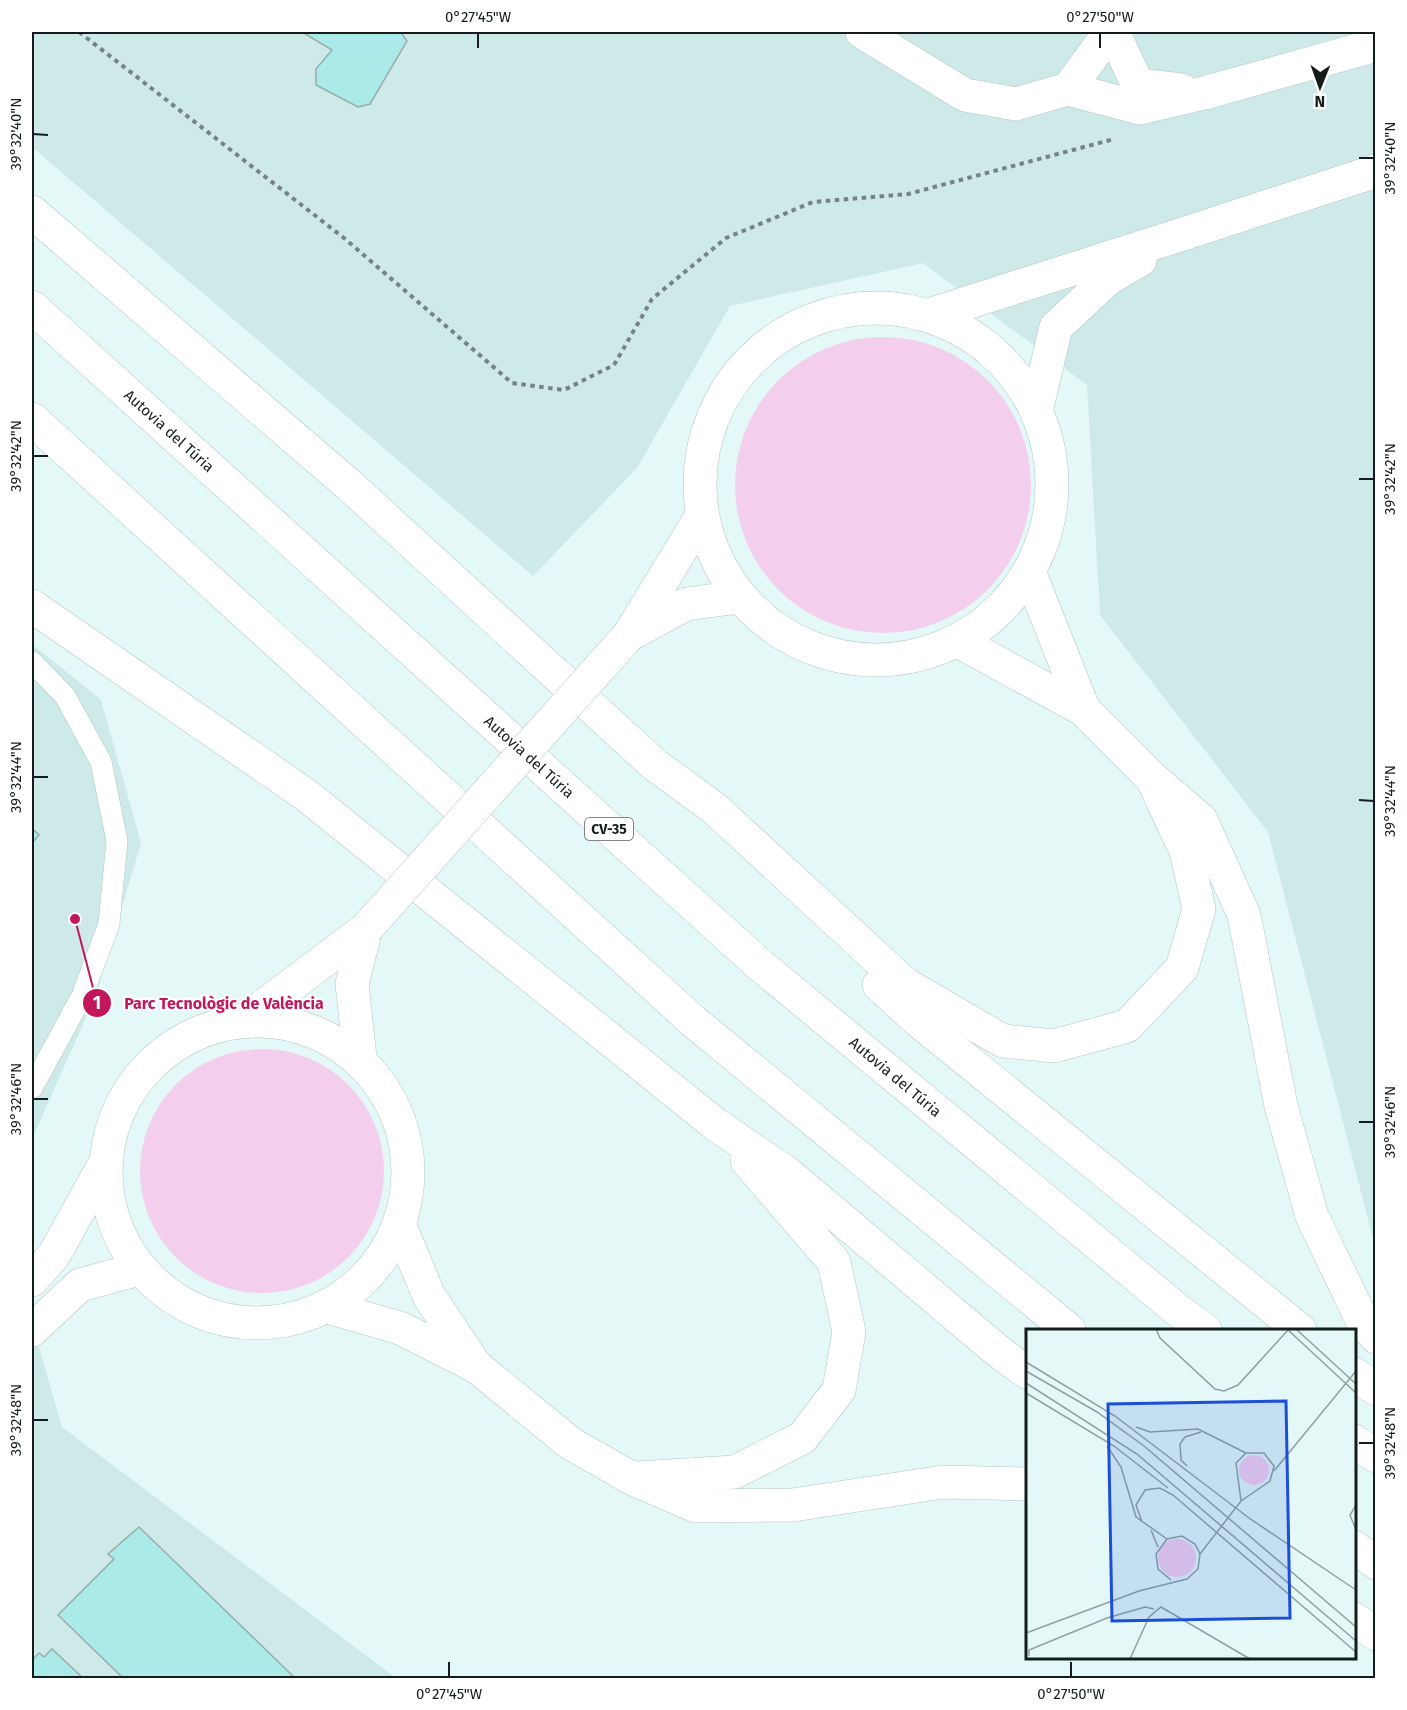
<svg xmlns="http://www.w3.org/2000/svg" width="1407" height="1710" font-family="'Fira Sans',sans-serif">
	<rect width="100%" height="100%" fill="#e3f8f7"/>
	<g fill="#cdeae9">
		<path d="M32,32h1343v1214l-107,-414 -168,-217 -13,-230 -164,-122 -193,43 -93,162 -104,108 -501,-429z"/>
		<path d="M32,644l69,56 40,143 -45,152 -64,144z"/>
		<path d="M32,1323l30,104 334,251h-364z"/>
	</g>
	<g fill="#f4cfed">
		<circle cx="883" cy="485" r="148"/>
		<circle cx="262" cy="1171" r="122"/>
	</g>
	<g fill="#aaeae8" stroke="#98acab" stroke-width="1.5">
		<path d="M302,32h99l6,9 -37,63 -12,3 -42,-22v-16l16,-19z"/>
		<path d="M32,828l7,7 -7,8z"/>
		<path d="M139,1527l156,151h-172l-65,-63 56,-56 -6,-5z"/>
		<path d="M52,1649l31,29h-51v-18l7,-7 5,4z"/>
	</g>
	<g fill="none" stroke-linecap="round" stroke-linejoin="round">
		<g stroke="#b2c6c6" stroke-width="22">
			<path id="service" d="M32,662l33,34 36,66 16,79 -8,83 -27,72 -50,92"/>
		</g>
		<g stroke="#b2c6c6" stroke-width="34">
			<g id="minor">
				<path d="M862,32l103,63 51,9 52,-15 42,-57"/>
				<path d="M1113,32l25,53 43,5"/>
				<path d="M1068,89l72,19 64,-15 172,-48"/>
				<path d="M32,1280l22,-25 51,-92"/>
				<path d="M32,1330l48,-45 59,-16"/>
			</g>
		</g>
		<g stroke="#b2c6c6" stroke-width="34">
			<g id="tertiary">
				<circle cx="876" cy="484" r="176"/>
				<path d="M929,315l257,-82 190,-62"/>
				<path d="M1037,407l19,-80 53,-49 31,-18"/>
				<path d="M629,635l72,-118"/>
				<path d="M629,635l57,-31 53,-7"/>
				<path d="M245,1020l121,-91"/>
				<circle cx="257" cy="1172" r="151"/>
				<path d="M360,1058l-8,-74 14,-55"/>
			</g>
		</g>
		<g stroke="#b2c6c6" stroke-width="34">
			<g id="motorway">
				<path d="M32,212l317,273 306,280 59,43 191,176 98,57 51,5 73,-20 55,-58 17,-59 -13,-58 -34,-73"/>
				<path d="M32,307l728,658 420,347 25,18"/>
				<path d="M32,419l661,602 376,309"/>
				<path d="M1030,574l54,136"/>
				<path d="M32,606l274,189 409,329 72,49 212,179 29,21"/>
				<path d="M958,641l126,69 68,68 49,42 43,95 37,191 31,110 51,106 13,15"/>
				<path d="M879,985l42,38 379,307"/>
				<path d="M400,1226l29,70 46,69"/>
				<path d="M327,1307l73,21 77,39 93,76 63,36 63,27 97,-1 150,-23 85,2"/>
				<path d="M1354,1374l22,15"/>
				<path d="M1354,1441l22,15"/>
				<path d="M637,1478l98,-6 67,-34 37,-48 10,-58 -15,-70 -87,-101"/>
				<path d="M1354,1547l22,16"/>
				<path d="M1354,1619l22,15"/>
			</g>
		</g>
		<path stroke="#758382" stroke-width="4" stroke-dasharray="4.5 4.5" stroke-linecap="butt" d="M79,32l265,206 168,145 52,7 50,-25 38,-66 74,-61 87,-36 95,-8 206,-55"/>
		<use href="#service" stroke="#fff" stroke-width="21"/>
		<use href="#minor" stroke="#fff" stroke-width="33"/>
		<use href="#tertiary" stroke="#fff" stroke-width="33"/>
		<use href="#motorway" stroke="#fff" stroke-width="33"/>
		<g stroke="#b2c6c6" stroke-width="34" stroke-linecap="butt">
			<path id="tertiary-bridge" d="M366,929l263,-294"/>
		</g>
		<use href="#tertiary-bridge" stroke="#fff" stroke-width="33"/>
	</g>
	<path fill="none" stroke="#151c1c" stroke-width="2" d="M478,48v-15M1100,48v-15M33,134l15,1M1359,158h15M33,456h15M1359,479h15M33,777h15M1359,800l15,1M33,1099h15M1359,1122h15M33,1420h15M1359,1443h15M449,1677v-15M1071,1677v-15"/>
	<g text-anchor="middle" stroke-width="4.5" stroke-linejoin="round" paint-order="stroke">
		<rect fill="#fff" stroke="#5b6060" stroke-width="1.5" x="585" y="818" width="48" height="22" rx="4.5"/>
		<g font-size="14" font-weight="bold" fill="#151c1c">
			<text x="609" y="834">CV-35</text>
		</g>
		<g font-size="15" fill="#151c1c" stroke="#fff">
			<text transform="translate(169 431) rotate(42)" y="5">Autovia del Túria</text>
			<text transform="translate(529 757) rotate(42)" y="5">Autovia del Túria</text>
			<text transform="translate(895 1077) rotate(40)" y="5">Autovia del Túria</text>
		</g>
	</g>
	<g transform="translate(1026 1329)">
		<rect width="330" height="330" fill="#e3f8f7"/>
		<path d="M213 141a15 15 0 1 1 30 0a15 15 0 1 1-30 0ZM132 229a19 19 0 1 1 38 0a19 19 0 1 1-38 0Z" fill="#f4cfed"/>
		<path fill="none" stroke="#91a09f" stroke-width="1.5" d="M130,0l4,9 55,51 9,2 14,-6 50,-55M261,0l69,64M270,0l60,55M0,33l89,54 134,102 107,72M0,42l71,41 47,34 212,181M0,54l111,71 219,187M0,64l88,53 54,42M110,98l14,5 48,-3 48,24M81,117l14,21 15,50 31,22M161,137l-6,-6 -1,-16 5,-7 16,-5M248,142l82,-100M330,176l-6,10 6,15M116,193l-6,-17 9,-15 15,-2 13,7 183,157M125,201l7,17M174,225l41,-53 29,-20 4,-15 -10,-13h-18l-10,10 5,38M0,304l113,-42 48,-12 11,-10 2,-15 -5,-10 -13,-8 -15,3 -11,15 2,15 13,11M3,327v-6l78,-32 38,-11 9,2M104,330l19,-42 12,-10 89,52"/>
		<path fill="#1d4ed8" fill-opacity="0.15" stroke="#1d4ed8" stroke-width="3" d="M260,72l4,217 -178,3 -4,-217z"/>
		<rect width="330" height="330" fill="none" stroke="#151c1c" stroke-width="3"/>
	</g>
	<path fill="none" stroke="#c2185b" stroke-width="2" d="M75 919L97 1003"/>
	<g fill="#c2185b" stroke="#fff" stroke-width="2">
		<circle cx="75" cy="919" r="6"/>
		<circle cx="97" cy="1003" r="15"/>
	</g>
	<g font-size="18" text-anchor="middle" font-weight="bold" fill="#fff">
		<text x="97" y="1009">1</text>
	</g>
	<g font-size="16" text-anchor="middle" font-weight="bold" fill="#c2185b" stroke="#fff" stroke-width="4.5" stroke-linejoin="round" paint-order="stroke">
		<text x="224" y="1009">Parc Tecnològic de València</text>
	</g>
	<rect width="1407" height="1710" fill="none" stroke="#ffffff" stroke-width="66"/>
	<g transform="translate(1320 87) rotate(181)" stroke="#ffffff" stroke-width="4.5" paint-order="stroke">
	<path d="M0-4.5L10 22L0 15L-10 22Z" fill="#151c1c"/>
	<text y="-9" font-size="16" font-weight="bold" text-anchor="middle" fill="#151c1c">N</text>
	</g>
	<rect x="33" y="33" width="1341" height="1644" fill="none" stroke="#151c1c" stroke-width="2"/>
	<g font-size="15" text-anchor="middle" fill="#151c1c">
		<text x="478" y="22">0°27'45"W</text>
		<text x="1100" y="22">0°27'50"W</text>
		<text transform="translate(16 134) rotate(-90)" y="5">39°32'40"N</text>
		<text transform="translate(1390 158) rotate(-90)" y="5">39°32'40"N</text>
		<text transform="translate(16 456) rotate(-90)" y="5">39°32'42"N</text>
		<text transform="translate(1390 479) rotate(-90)" y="5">39°32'42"N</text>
		<text transform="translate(16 777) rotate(-90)" y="5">39°32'44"N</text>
		<text transform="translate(1390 801) rotate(-90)" y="5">39°32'44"N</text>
		<text transform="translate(16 1099) rotate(-90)" y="5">39°32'46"N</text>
		<text transform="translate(1390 1122) rotate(-90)" y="5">39°32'46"N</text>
		<text transform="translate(16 1420) rotate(-90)" y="5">39°32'48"N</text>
		<text transform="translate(1390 1443) rotate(-90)" y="5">39°32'48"N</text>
		<text x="449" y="1699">0°27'45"W</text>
		<text x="1071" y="1699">0°27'50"W</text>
	</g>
</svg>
